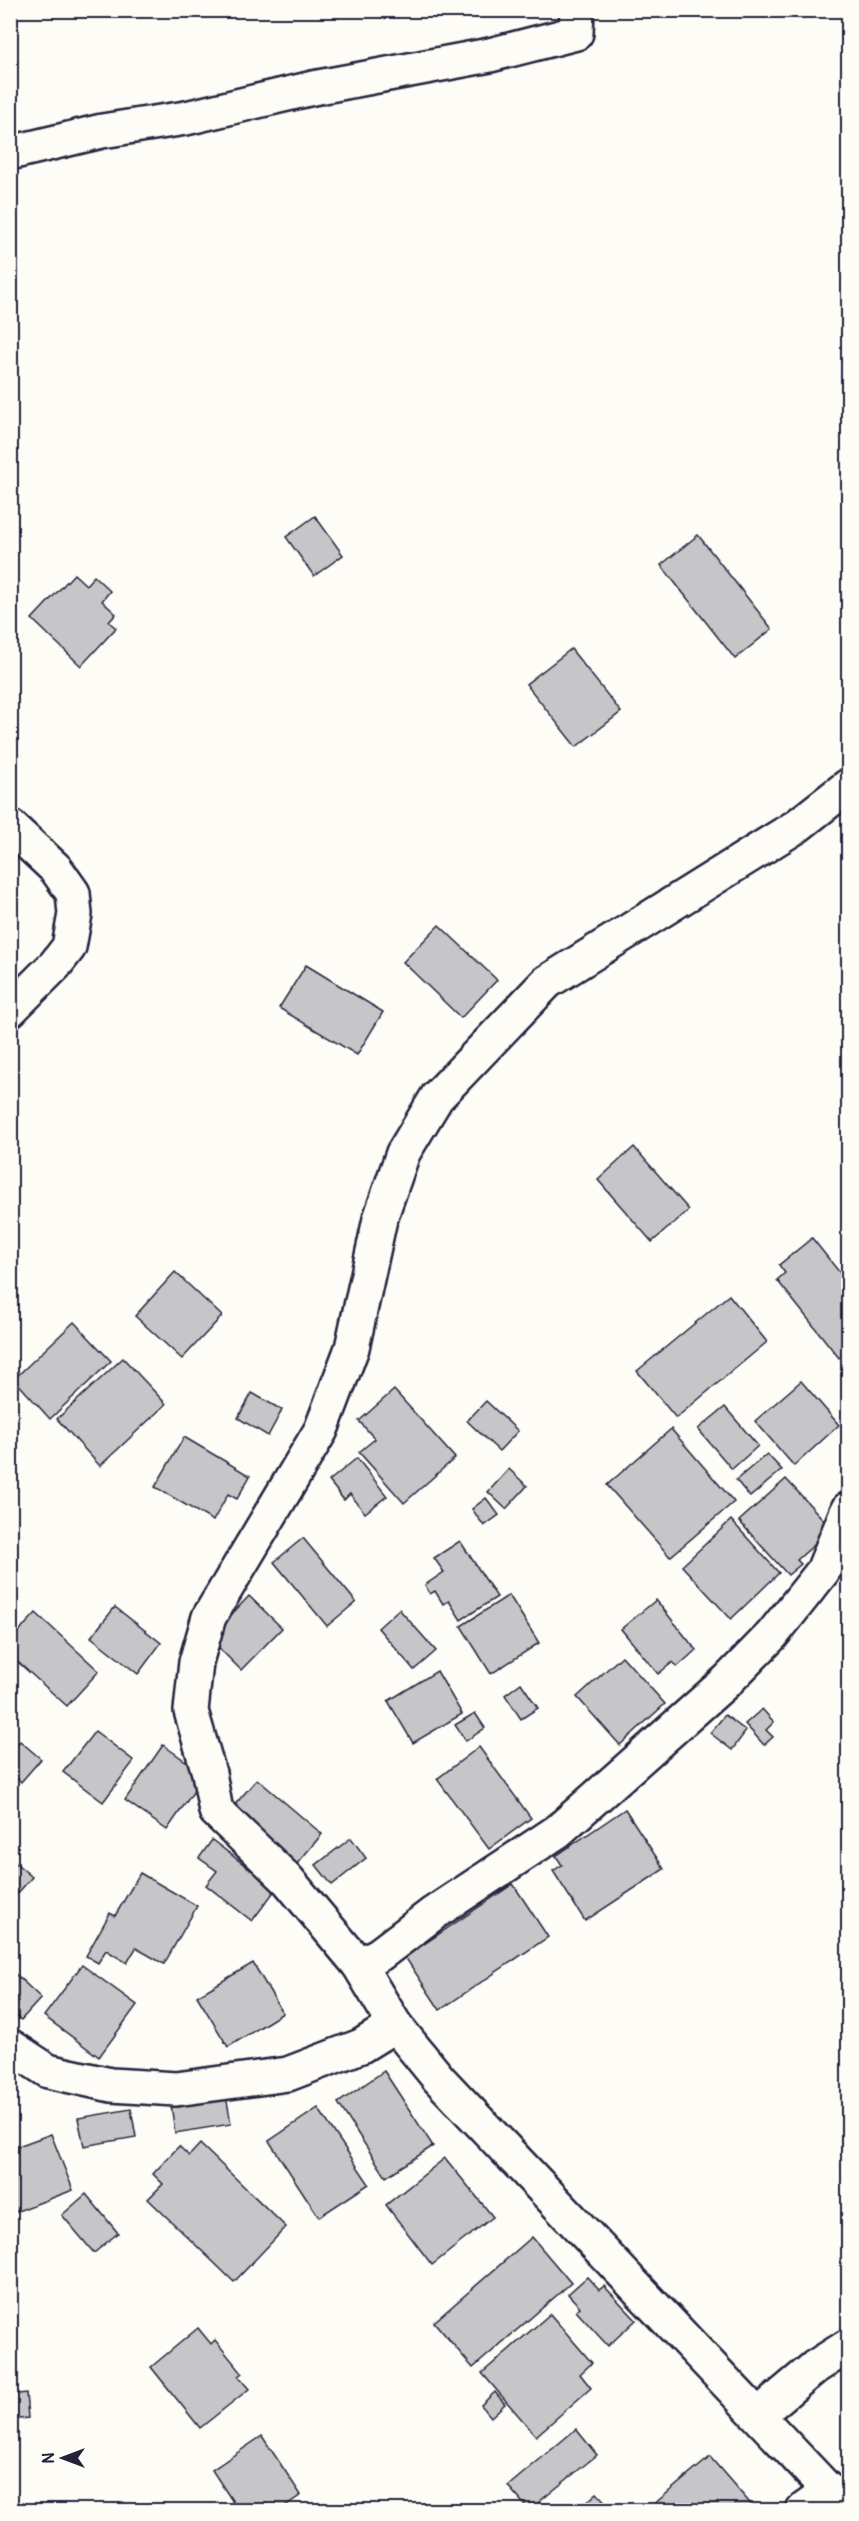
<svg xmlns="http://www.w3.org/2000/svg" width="859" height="2521" font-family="Pangolin,sans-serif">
	<rect width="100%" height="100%" fill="#fdfcf7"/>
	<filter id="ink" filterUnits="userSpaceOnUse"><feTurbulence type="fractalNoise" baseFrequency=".0167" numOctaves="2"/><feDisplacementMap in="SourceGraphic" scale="12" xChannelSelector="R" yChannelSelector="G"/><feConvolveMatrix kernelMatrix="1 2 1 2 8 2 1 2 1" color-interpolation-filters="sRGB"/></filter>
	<g filter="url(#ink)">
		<g fill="#c6c6c8" stroke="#22223b" stroke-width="1.5">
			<path d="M315,516l28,39 -29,21 -28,-39z"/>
			<path d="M698,535l74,94 -37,30 -74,-94z"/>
			<path d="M74,574l12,11 8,-9 16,15 -8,10 14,13 -7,8 7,6 -35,38 -49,-47z"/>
			<path d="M571,649l50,63 -45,35 -50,-63z"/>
			<path d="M439,925l58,55 -36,38 -58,-56z"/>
			<path d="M306,965l77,47 -26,43 -78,-47z"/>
			<path d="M634,1147l55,63 -37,32 -54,-62z"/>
			<path d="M812,1238l36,45v67l-9,8 -62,-78 8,-7 -6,-8z"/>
			<path d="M175,1272l47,44 -40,43 -47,-43z"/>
			<path d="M729,1295l38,47 -91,76 -39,-47z"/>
			<path d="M74,1322l37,39 -61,58 -36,-40z"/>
			<path d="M123,1358l43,46 -66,62 -43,-47z"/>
			<path d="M801,1381l38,44 -45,41 -39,-45z"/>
			<path d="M394,1390l61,68 -51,45 -45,-51 16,-13 -16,-18z"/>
			<path d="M252,1393l30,17 -14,26 -30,-18z"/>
			<path d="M486,1401l32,30 -19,20 -32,-30z"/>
			<path d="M725,1407l33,39 -26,23 -34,-40z"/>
			<path d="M671,1429l63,73 -64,55 -63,-72z"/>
			<path d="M184,1437l66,39 -13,23 -9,-5 -15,27 -58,-34z"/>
			<path d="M767,1454l15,16 -32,27 -14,-17z"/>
			<path d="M357,1458l30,38 -22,17 -15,-19 -6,6 -15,-19z"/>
			<path d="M509,1469l18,17 -21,23 -18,-17z"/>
			<path d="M786,1479l46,50 -35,31 4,4 -13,11 -49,-54z"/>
			<path d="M486,1498l13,17 -15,11 -12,-17z"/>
			<path d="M731,1520l48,53 -48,46 -49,-53z"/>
			<path d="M303,1538l53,64 -29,24 -53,-64z"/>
			<path d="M460,1541l37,56 -36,23 -12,-19 -6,3 -8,-13 -5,3 -5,-9 19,-13 -10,-14z"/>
			<path d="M509,1595l30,48 -48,31 -30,-48z"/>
			<path d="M249,1596l33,32 -41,42 -32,-32z"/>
			<path d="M656,1600l40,50 -19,17 -4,-5 -15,12 -37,-45z"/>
			<path d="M115,1607l46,36 -23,31 -47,-37z"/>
			<path d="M399,1609l37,42 -22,19 -36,-42z"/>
			<path d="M36,1613l63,58 -32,35 -57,-51v-14z"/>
			<path d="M622,1656l43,48 -45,41 -43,-48z"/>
			<path d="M437,1671l25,43 -49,29 -25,-42z"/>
			<path d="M521,1683l17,25 -17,11 -16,-24z"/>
			<path d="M762,1709l12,13 -8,8 7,7 -9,8 -19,-21z"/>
			<path d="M475,1713l10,15 -19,13 -11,-16z"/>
			<path d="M725,1715l21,16 -14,19 -22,-17z"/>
			<path d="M95,1731l39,30 -31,41 -40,-30z"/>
			<path d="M20,1741l21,18 -20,23 -11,-10v-20z"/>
			<path d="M163,1745l42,30 -38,55 -42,-30z"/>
			<path d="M479,1747l52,71 -42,31 -52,-70z"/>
			<path d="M257,1779l65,55 -31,37 -65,-56z"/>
			<path d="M625,1809l39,60 -79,52 -32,-50 9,-6 -6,-9z"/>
			<path d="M351,1838l15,20 -34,27 -16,-20z"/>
			<path d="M212,1840l64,49 -24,32 -46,-36 11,-14 -18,-13z"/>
			<path d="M10,1858l22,19 -15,17 -7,-5z"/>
			<path d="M140,1873l57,33 -33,58 -28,-16 -9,15 -21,-13 -8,13 -12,-7 24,-43 5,3z"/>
			<path d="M513,1884l35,53 -108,73 -35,-53z"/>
			<path d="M253,1963l30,50 -55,34 -31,-51z"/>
			<path d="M82,1965l55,40 -38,52 -55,-41z"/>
			<path d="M10,1969l31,29 -20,22 -11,-9z"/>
			<path d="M384,2071l49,75 -47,31 -48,-74z"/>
			<path d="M226,2095l5,29 -56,9 -4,-29z"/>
			<path d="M318,2108l51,76 -50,33 -50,-76z"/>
			<path d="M131,2109l5,28 -52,9 -6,-28z"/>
			<path d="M51,2134l22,56 -63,24v-65z"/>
			<path d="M200,2144l86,83 -52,55 -86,-83 15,-15 -10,-10 26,-28 10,10z"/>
			<path d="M445,2158l48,59 -61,48 -46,-60z"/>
			<path d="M86,2194l32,39 -24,20 -32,-38z"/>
			<path d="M532,2237l39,46 -98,85 -39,-46z"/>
			<path d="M587,2277l12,13 5,-4 32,34 -28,26 -32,-35 4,-4 -12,-13z"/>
			<path d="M550,2314l42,49 -12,11 11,14 -55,48 -54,-63z"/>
			<path d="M198,2328l13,16 4,-4 27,33 -4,3 11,13 -49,39 -49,-61z"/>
			<path d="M495,2392l10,12 -14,13 -10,-12z"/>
			<path d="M26,2393l2,25 -18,2v-25z"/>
			<path d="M576,2429l21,26 -68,55 -21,-24z"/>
			<path d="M262,2436l39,59 -22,15h-52l-2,-3 8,-5 -21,-32z"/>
			<path d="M710,2457l45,52 -1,1h-107z"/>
			<path d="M597,2493l16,17h-35z"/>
		</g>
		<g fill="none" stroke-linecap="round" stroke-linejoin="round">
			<g stroke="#22223b" stroke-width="38">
				<g id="minor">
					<path d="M10,153l92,-22 84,-13 127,-30 177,-33 86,-22 1,-23"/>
					<path d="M10,826l46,43 17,24 2,21 -6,33 -14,18 -45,45"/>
					<path d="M359,1965l21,-11 54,-41 124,-82 170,-151 44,-45 51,-64 25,-62"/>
					<path d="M395,2025l-36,-60 -71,-85 -72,-69 -7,-38 -18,-62 5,-49 13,-45 112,-187 31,-82 28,-129 23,-66 34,-56 110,-115 250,-156 51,-40"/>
					<path d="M10,2046l38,25 63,14 65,4 112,-15 73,-28 34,-21 44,54 408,431"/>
					<path d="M758,2415l57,-48 33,-21"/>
					<path d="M803,2510l27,-19"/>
				</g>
			</g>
			<use href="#minor" stroke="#fdfcf7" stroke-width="33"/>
		</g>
	</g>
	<rect width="859" height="2521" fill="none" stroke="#fdfcf7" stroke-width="36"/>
	<rect x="18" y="18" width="823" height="2485" fill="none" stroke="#22223b" stroke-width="2" filter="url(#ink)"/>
	<g transform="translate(63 2458) rotate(270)" stroke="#fdfcf7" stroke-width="4.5" paint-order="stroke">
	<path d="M0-4.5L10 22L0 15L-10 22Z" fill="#22223b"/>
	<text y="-9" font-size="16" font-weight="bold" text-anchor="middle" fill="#22223b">N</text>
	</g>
</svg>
